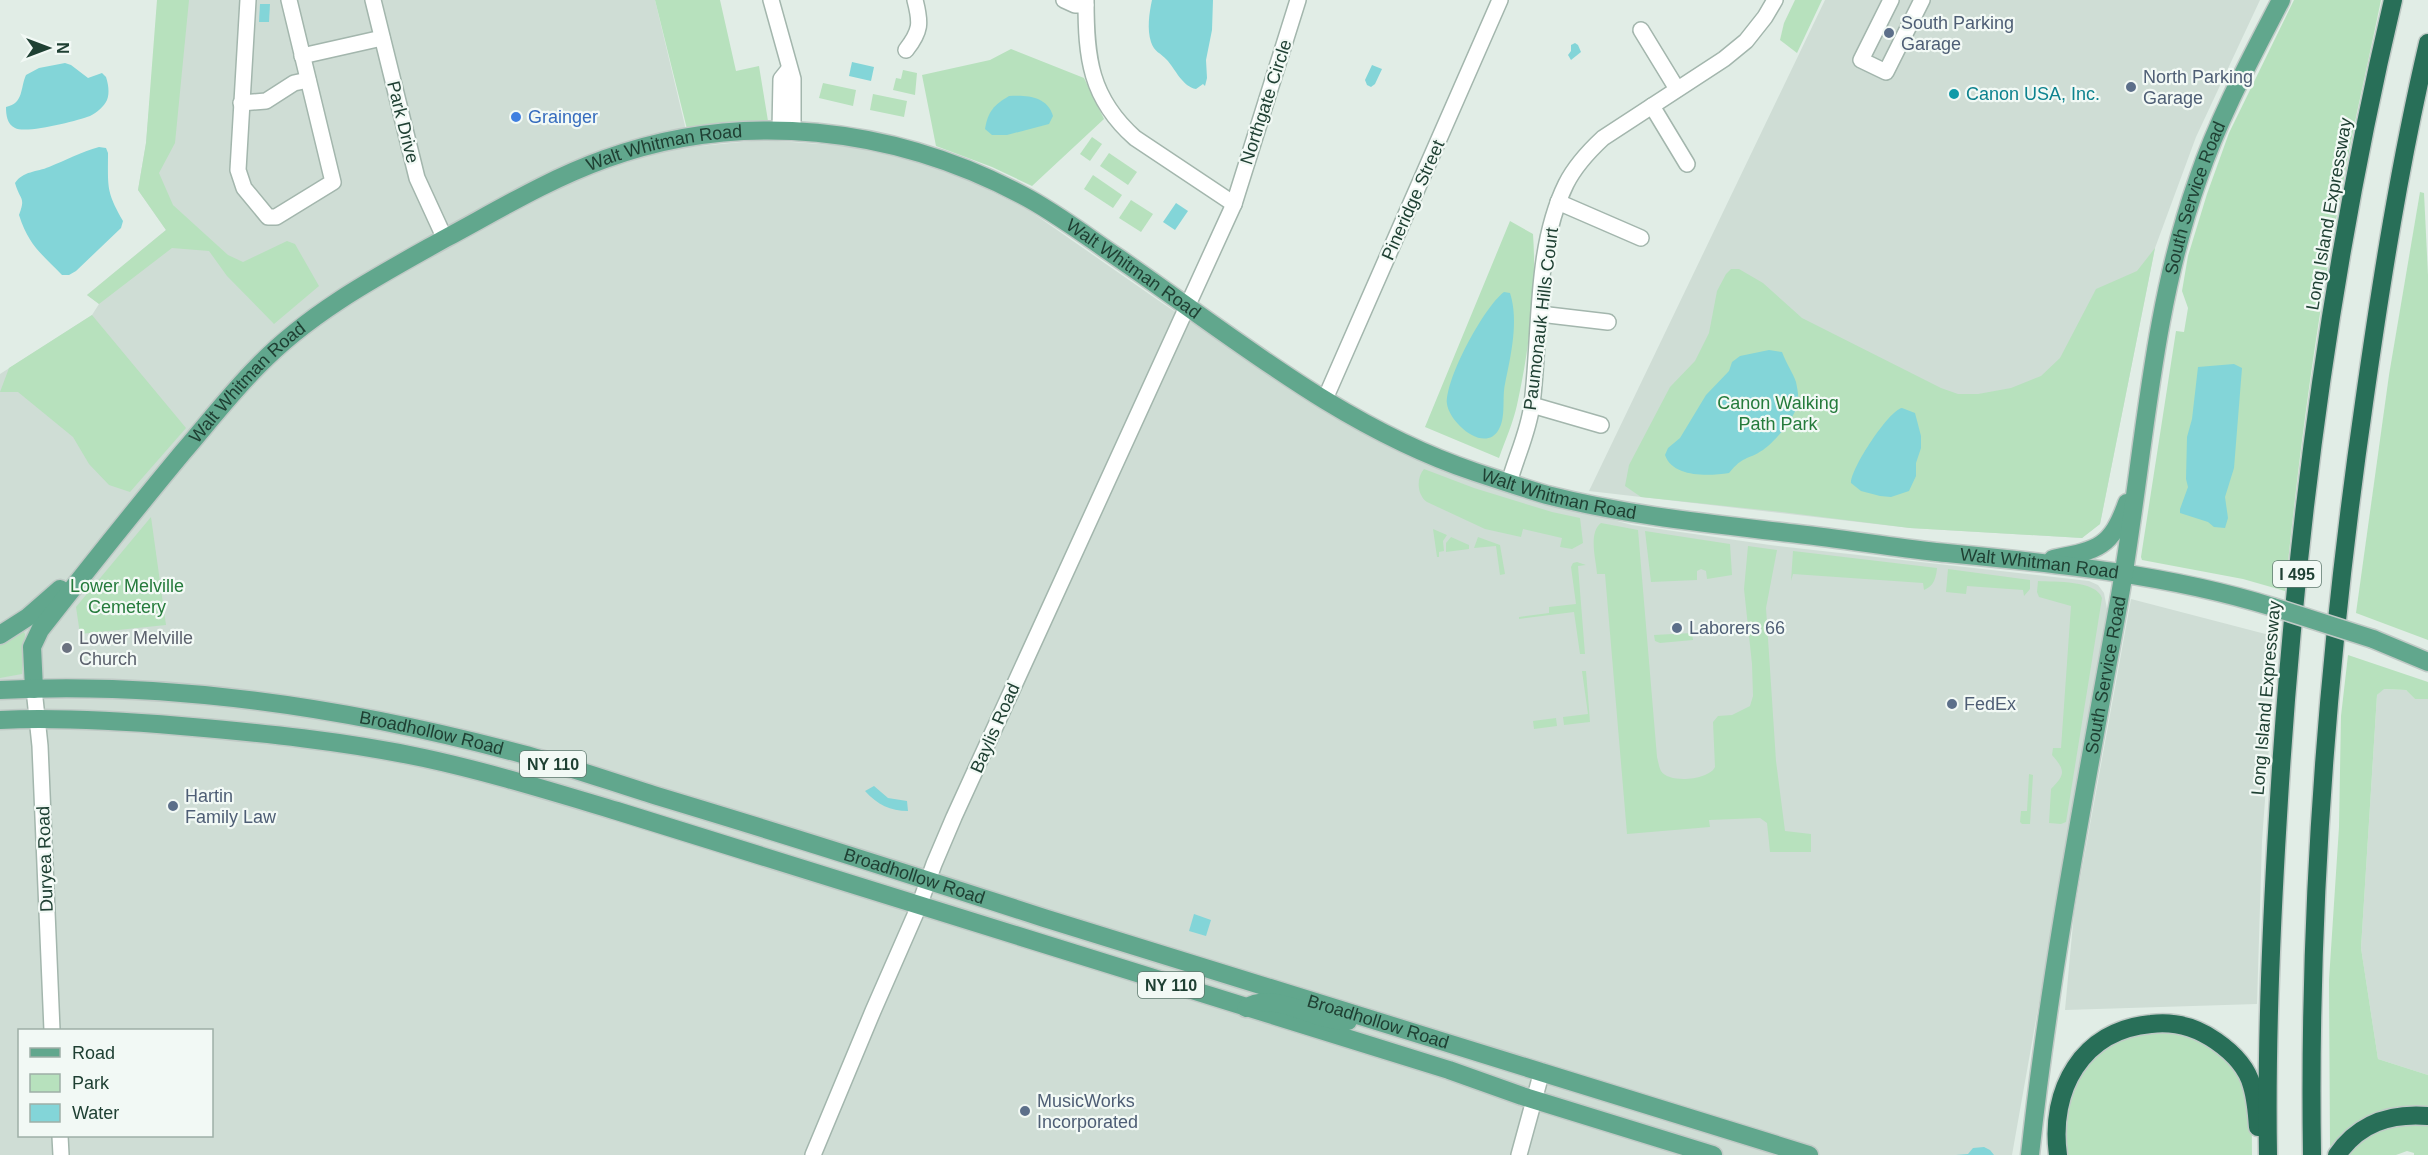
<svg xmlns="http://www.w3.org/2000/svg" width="2428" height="1155" font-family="Arial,sans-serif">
	<rect width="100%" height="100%" fill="#e1ede6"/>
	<g fill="#cfddd5" fill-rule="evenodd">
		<path d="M159,0h496l35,147 72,-7 87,6 66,15 49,17 63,31 138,96 100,65 107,66 209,75 51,14 138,20 319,36 9,4 6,8 4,21 -96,541h-2012v-781l92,-59 7,-11 -12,-9 79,-65 -28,-40 8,-47zM20,1030h192v106h-192z"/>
		<path d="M1825,0h435l-64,137 -41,111 -55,276 -18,14 -172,-10 -321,-37z"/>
		<path d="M2131,599l146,38 -15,204 -5,163 -192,6 9,-97z"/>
		<path d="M2383,689l23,1 9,9h13v376l-50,-16 -17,-111 16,-253z"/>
	</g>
	<g fill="#b7e1bd">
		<path d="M157,0h32l-14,143 -16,30 14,32 55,50 15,7 44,-21 8,3 24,42 -45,38 -47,-48 -18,-25 -37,-3 -73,56 -12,-9 79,-65 -28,-40 8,-47z"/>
		<path d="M655,0h65l16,71 23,-5 9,55 -81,8z"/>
		<path d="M1795,0h27l-25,53 -17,-13 4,-17z"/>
		<path d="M2294,0h87c-12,59 -26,118 -37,178 -27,136 -45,275 -59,413l-42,-12 -101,-19 -1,-3 35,-226 8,1 4,-24 -6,-17 6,-35 19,-62 22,-61z"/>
		<path d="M1011,49l73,29 20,41 -72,67 -40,-19 -56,-21 -14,-71 68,-15z"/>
		<path d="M903,70l14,3 -2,22 -22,-5 3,-12 5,1z"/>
		<path d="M823,83l33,7 -3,16 -34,-8z"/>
		<path d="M873,94l34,7 -3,16 -34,-7z"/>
		<path d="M1092,137l10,7 -12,17 -10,-7z"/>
		<path d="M1109,153l28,19 -9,13 -28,-19z"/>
		<path d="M1093,175l29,20 -9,13 -29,-19z"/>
		<path d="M2420,192l4,1 4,82v365l-72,-27 33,-238z"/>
		<path d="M1131,200l22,14 -12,18 -22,-14z"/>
		<path d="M1510,221l23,13c4,56 -4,116 -16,171 -4,18 -12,36 -18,53l-74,-31z"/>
		<path d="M2155,248l-55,276 -18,14 -172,-10 -137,-17 -132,-14 -16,-11 4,-21 41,-78 25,-26 14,-28 8,-42 9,-17 5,-5h8l24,14 39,35 139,70 17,6h20l33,-6 30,-12 19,-18 36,-69 41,-18z"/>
		<path d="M92,315l94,113 -56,64 -21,-7 -20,-21 -16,-27 -55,-45h-18l9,-24z"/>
		<path d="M1424,469l50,19 78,24 28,6 3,25 -11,6 -12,-2 2,-9 -39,-9 -2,8 -36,-8 -58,-27c-10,-7 -11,-24 -3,-33z"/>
		<path d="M151,517l15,108 -86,9 -4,-27z"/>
		<path d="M1601,523l37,7 19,227c1,4 2,10 4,14 8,13 48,9 54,-4l-2,-45 5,-6 14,-1 18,-9 3,-10 -1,-32 -8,-75 4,-43 29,4 -11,58 10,153 9,70 26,3v18h-41l-3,-29 -7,-5 -51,2 1,7 -83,7 -22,-260h-8c-1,-15 -9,-41 4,-51z"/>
		<path d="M1433,529l14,6 -4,6 1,10 -5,1v5h-2z"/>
		<path d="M1645,531l85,13 2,31 -25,4 -1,-8 -5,-2 -4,2v9l-46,2z"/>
		<path d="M1451,537l18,8v4l-23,3v-9z"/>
		<path d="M1478,537l22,8 5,29 -5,1 -4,-29 -22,2z"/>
		<path d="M1793,551l144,17c-1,10 -3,18 -13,22l-1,-7 -130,-9 -2,7z"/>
		<path d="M1577,562l9,3 -8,1 7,88h-5l-6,-42 -55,7v-2l30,-4v-6l27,-3 -5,-37 2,-4z"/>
		<path d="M1948,569l82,11v9l-6,7 -1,-6 -56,-4 -1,8 -20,-2z"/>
		<path d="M2038,581c17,1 58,-1 64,17l-36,224 -5,2 -12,-1 2,-34c15,-15 14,-19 1,-34l1,-7h8l10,-142 -32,-9 -2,-5z"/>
		<path d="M23,630l2,4 -3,40 -22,4v-37z"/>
		<path d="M1692,633l1,7 -33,3 -5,-2 -1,-6z"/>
		<path d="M2348,655l80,27v17h-13l-9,-9 -22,-1 -7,6 -16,253 17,111 50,16v37l-98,34 -1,-166 10,-153 2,-111z"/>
		<path d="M1582,671h4l4,51 -26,3 -1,-8 25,-3z"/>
		<path d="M1556,718l1,8 -23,3 -1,-8z"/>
		<path d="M2029,774l4,1 -3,49h-8l-2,-2 1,-11h6z"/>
		<path d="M2189,1031c11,7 28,13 36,22 28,29 27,64 27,102h-189l1,-43 10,-33 22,-29 27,-17z"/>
		<path d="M2428,1121v34h-14v-2l-7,-2 -11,4h-53l26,-24z"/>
	</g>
	<g fill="#83d5d8">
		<path d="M1152,0h61l-1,30 -6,30 1,18 -2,8 -2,-2 -7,5c-13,-2 -21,-20 -29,-29 -6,-7 -13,-8 -16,-18 -4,-13 -2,-28 1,-42z"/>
		<path d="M260,4h10l-1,18h-10z"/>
		<path d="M1575,43l3,2 3,7 -10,8 -3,-5 3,-4v-6z"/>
		<path d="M852,62l22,5 -3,14 -22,-5z"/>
		<path d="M65,63l6,2 17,13 14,-5 4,4c2,6 4,16 1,23 -3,7 -11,13 -17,16 -13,5 -64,18 -75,12 -8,-4 -9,-13 -9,-21 18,-4 14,-19 20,-32l13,-7z"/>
		<path d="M1372,65l10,4 -7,15 -4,3 -4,-2 -2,-5z"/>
		<path d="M1009,96c18,-1 38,0 44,20l-4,8 -42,11h-15l-7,-6c3,-18 9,-24 24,-33z"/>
		<path d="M99,147l7,1 2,5c0,35 -2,38 15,68l-2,7 -45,43 -7,4h-7c-21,-22 -33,-29 -43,-60 7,-19 1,-14 -4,-32 8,-12 22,-11 34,-16 17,-7 32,-15 50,-20z"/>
		<path d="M1176,203l12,8 -13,19 -12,-8z"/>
		<path d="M1504,292l6,1c9,28 1,62 -5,91 -3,13 1,33 -6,45 -14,26 -50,-7 -52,-25 -2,-25 37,-97 57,-112z"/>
		<path d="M1769,350l13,2c4,11 11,21 14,30 1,5 3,14 2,19 -1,15 -23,41 -35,49 -17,11 -19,5 -34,23 -20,3 -56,5 -64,-18l3,-7 12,-10 26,-43 23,-24 3,-9 8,-6z"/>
		<path d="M2234,364l8,4 -8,100 -9,29 3,21 -3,10 -11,-1 -6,-5 -28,-9v-4l8,-22 -2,-8 1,-42 5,-18 6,-52z"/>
		<path d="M1902,408l13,5 6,23v12l-5,15v13l-7,15 -18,6 -11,-1 -19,-5 -10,-8c0,-15 38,-73 51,-75z"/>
		<path d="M874,786l14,12 19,3 1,10c-18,0 -30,-6 -43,-20z"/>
		<path d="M1194,914l17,6 -5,16 -17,-5z"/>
		<path d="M1984,1147l6,3 4,5h-38l12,-1 5,-6z"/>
	</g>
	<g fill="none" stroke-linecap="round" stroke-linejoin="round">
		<g stroke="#a3b6ad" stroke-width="18">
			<g id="minor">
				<path d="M248,0l-10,170 6,18 24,29h8l57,-35 -44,-182"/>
				<path d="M373,0l44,178 28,61"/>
				<path d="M771,0l22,79v51"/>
				<path d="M1064,0l11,5h11"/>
				<path d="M1086,0c0,58 4,98 49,138l99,66"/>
				<path d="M1891,0l-30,60 25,12 36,-72"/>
				<path d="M1641,30l36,59"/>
				<path d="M906,50c15,-19 15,-27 9,-50"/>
				<path d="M302,56l80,-18"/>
				<path d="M241,103l25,-2 28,-18 14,-3"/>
				<path d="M1652,106l35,58"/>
				<path d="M780,130l1,-51 8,-10"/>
				<path d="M1558,202l83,36"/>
				<path d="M1540,314l68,8"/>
				<path d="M1325,399l175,-399"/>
				<path d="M1532,405l69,20"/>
				<path d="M1509,483c7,-26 20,-52 23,-79 9,-71 2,-155 34,-220 9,-18 23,-33 37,-46l121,-79 22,-18 19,-24 10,-17"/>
				<path d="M34,689l6,57 12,284"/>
				<path d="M60,1136l1,19"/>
				<path d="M813,1155l60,-144 46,-105 15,-42 20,-47 280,-613 64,-204"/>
				<path d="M1519,1155l23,-84"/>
			</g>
		</g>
		<g stroke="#c0cac6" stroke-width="21">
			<g id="major">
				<path d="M2053,559c45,-9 58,-11 74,-56"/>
				<path d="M0,635l28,-18 32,-28"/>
				<path d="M2373,639l55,23"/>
				<path id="s1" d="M34,689l-2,-42 8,-17c47,-60 94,-119 143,-178 25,-29 48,-59 75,-86 53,-55 122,-91 188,-128 52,-28 103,-59 159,-79 137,-50 289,-32 417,36 33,17 64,41 95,62 114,78 225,171 358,215 24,8 48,16 72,23 82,21 167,29 251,39 46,5 92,13 138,18 113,11 228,21 337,55"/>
				<path id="s2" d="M0,690c175,-9 354,19 522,64 45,12 90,28 135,42 130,39 258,80 387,122 254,81 511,156 765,237"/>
				<path d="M0,720c60,-3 121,1 181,6 81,7 163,15 243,32 65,14 129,34 193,53l832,259 73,26 191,59"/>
				<path d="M1246,1008c28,-19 70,15 102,13"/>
				<path id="s3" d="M2030,1155c20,-186 56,-370 89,-554 25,-140 31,-287 79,-422 21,-62 53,-121 83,-179"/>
			</g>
		</g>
		<g stroke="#c0cac6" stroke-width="21">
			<g id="highway">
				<path d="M2058,1155c-9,-65 24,-125 93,-131 24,-3 45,3 65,17 16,11 31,26 36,45 4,13 5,27 6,41"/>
				<path d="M2268,1155c-2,-113 3,-226 10,-339 16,-274 52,-549 115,-816"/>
				<path d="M2312,1155c-4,-251 16,-503 52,-752 17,-120 36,-241 64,-360"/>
				<path d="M2337,1155c22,-32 53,-42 91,-39"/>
			</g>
		</g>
		<use href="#minor" stroke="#fff" stroke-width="15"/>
		<use href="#major" stroke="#61a78d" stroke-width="18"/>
		<use href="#highway" stroke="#286f58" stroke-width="18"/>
		<g stroke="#c0cac6" stroke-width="21" stroke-linecap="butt">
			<path id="major-bridge" d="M2273,607l100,32"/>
		</g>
		<use href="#major-bridge" stroke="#61a78d" stroke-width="18"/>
	</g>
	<g fill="#5c6f8a" stroke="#f2f9f5" stroke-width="2">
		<circle cx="1889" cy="33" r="6"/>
		<circle cx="2131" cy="87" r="6"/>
		<circle cx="1677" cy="628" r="6"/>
		<circle cx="1952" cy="704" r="6"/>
		<circle cx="173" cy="806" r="6"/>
		<circle cx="1025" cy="1111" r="6"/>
	</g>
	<circle fill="#0f9aa8" stroke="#f2f9f5" stroke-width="2" cx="1954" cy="94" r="6"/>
	<circle fill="#3f7fe0" stroke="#f2f9f5" stroke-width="2" cx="516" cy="117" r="6"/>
	<circle fill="#6b7280" stroke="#f2f9f5" stroke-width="2" cx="67" cy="648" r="6"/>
	<g text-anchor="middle" stroke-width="4.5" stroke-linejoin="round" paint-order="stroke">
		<g fill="#f2f9f5" stroke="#5e786d" stroke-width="1.5">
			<rect x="2273" y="561" width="48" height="26" rx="4.5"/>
			<rect x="520" y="751" width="66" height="26" rx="4.5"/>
			<rect x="1138" y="972" width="66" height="26" rx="4.5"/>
		</g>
		<g font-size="16" font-weight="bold" fill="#1f4033">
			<text x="2297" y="580">I 495</text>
			<text x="553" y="770">NY 110</text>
			<text x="1171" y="991">NY 110</text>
		</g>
		<g font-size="18" fill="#4e5e75" stroke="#f2f9f5" text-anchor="start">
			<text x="1901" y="29">South Parking<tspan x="1901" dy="21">Garage</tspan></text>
			<text x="2143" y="83">North Parking<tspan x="2143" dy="21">Garage</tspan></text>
			<text x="1689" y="634">Laborers 66</text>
			<text x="1964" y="710">FedEx</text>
			<text x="185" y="802">Hartin<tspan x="185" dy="21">Family Law</tspan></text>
			<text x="1037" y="1107">MusicWorks<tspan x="1037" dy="21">Incorporated</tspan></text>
		</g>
		<g font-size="18" fill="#0d838f" stroke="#f2f9f5" text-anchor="start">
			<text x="1966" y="100">Canon USA, Inc.</text>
		</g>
		<g font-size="18" fill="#1f4033" stroke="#f2f9f5">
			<text transform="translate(1266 102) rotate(-72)" y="6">Northgate Circle</text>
			<text transform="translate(403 122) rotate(76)" y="6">Park Drive</text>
			<text dy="6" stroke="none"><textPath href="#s1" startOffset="870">Walt Whitman Road</textPath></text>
			<text dy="6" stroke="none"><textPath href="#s3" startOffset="972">South Service Road</textPath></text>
			<text transform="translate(1413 200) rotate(-66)" y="6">Pineridge Street</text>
			<text transform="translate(2329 214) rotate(-80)" y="6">Long Island Expressway</text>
			<text dy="6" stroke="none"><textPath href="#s1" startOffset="1374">Walt Whitman Road</textPath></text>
			<text transform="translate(1541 319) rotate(-83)" y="6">Paumonauk Hills Court</text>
			<text dy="6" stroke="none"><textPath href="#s1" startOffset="384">Walt Whitman Road</textPath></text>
			<text dy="6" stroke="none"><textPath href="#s1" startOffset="1860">Walt Whitman Road</textPath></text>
			<text dy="6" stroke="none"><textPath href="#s1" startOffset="2346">Walt Whitman Road</textPath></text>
			<text dy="6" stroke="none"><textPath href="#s3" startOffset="486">South Service Road</textPath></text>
			<text transform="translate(2266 698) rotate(-85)" y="6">Long Island Expressway</text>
			<text transform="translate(995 728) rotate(-66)" y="6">Baylis Road</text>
			<text dy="6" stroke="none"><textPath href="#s2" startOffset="435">Broadhollow Road</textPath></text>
			<text transform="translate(45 859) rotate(-92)" y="6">Duryea Road</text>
			<text dy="6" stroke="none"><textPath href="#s2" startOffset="939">Broadhollow Road</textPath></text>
			<text dy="6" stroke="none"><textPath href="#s2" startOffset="1425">Broadhollow Road</textPath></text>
		</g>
		<g font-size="18" fill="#366cbe" stroke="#f2f9f5" text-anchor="start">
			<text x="528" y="123">Grainger</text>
		</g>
		<g font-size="18" fill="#257b3c" stroke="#f2f9f5">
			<text x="1778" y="409">Canon Walking<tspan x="1778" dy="21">Path Park</tspan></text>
			<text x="127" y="592">Lower Melville<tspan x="127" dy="21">Cemetery</tspan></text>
		</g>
		<g font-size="18" fill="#5b616d" stroke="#f2f9f5" text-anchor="start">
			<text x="79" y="644">Lower Melville<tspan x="79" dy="21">Church</tspan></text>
		</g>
	</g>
	<rect x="18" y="1029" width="195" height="108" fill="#f2f9f5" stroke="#9eafa7" stroke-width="1.5"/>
	<rect x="30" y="1048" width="30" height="9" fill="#61a78d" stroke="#9eafa7" stroke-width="1.5"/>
	<text x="72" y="1059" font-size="18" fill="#1f4033">Road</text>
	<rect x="30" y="1074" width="30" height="18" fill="#b7e1bd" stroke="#9eafa7" stroke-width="1.5"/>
	<text x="72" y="1089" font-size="18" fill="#1f4033">Park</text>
	<rect x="30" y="1104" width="30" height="18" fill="#83d5d8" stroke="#9eafa7" stroke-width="1.5"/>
	<text x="72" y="1119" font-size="18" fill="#1f4033">Water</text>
	<g transform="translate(48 48) rotate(90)" stroke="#f2f9f5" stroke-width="4.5" paint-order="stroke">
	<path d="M0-4.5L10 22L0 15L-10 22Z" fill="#1f4033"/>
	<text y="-9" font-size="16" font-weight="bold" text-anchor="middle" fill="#1f4033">N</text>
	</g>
</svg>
